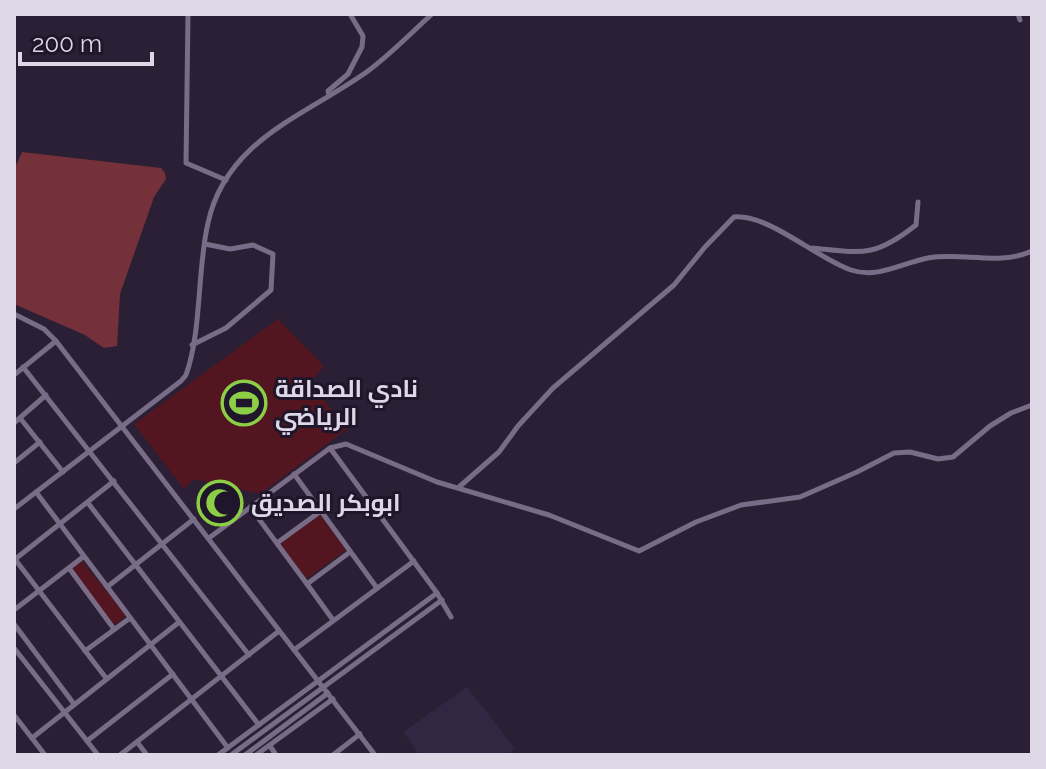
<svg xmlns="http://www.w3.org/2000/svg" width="1046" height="769" font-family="Raleway,Cairo,sans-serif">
	<rect width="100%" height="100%" fill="#2a1f35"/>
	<path fill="#332642" d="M467,687l48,61 -9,7h-86l-17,-23z"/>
	<g fill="#531620">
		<path d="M278,319l46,47 -14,17 37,46 -87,65 -66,-15 -10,10 -50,-65z"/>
		<path d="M320,515l26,35 -40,29 -26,-35z"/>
		<path d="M82,561l43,53v3l-9,7 -4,-1 -41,-54z"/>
	</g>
	<path fill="#743139" d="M22,152l139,16 4,5 1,6 -12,18 -34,97 -3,52 -13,2 -19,-13 -71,-31v-134z"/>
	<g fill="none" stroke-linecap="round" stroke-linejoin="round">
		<g stroke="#786c87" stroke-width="5">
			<path d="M188,14l-2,149 40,17"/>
			<path d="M1018,14l2,6"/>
			<path d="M329,96l-1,-5 20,-17 14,-27 1,-11 -13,-22"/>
			<path d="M812,248c50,5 62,10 104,-23l2,-23"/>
			<path d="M14,314l30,15 12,12 319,414"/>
			<path d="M192,345l34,-17 45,-38 2,-36 -20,-9 -23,4 -25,-5"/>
			<path d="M23,367l226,288"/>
			<path d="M14,375l42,-34"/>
			<path d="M20,418l43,54"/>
			<path d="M14,423l32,-28"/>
			<path d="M330,448l16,-4 91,38 112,33 90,36 57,-29 45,-17 59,-8 57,-25 37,-19 16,-1 28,7 15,-2 37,-31 21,-13 21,-8"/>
			<path d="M14,463l26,-21"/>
			<path d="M294,474l83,114"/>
			<path d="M459,487l40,-35 19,-26 35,-38 121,-103 31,-38 29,-30c33,-4 84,42 117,53 27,9 51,-7 77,-12 35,-6 71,8 104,-7"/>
			<path d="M36,492l192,256"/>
			<path d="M88,503l171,222"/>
			<path d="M250,507l57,77 43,-32"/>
			<path d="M14,509l167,-128 5,-6c16,-45 11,-105 22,-152 18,-84 99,-108 160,-152 23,-17 43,-38 64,-57"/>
			<path d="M209,538l121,-90 107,145 14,24"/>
			<path d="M277,543l44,-32"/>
			<path d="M14,558l92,120"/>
			<path d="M14,560l100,-79"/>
			<path d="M69,568l45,61"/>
			<path d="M307,584l26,36"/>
			<path d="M107,587l87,-68"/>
			<path d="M14,610l69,-53"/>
			<path d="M14,624l60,80"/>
			<path d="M14,648l84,107"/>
			<path d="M294,650l120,-89"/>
			<path d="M85,651l45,-33"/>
			<path d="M14,715l31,40"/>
			<path d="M32,738l146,-115"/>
			<path d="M87,741l86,-67"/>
			<path d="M137,742l10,13"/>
			<path d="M270,746l6,9"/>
			<path d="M120,755l159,-124"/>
			<path d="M218,755l219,-162"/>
			<path d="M231,755l211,-155"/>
			<path d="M245,755l83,-62"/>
			<path d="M256,755l77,-56"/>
			<path d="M333,755l27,-21"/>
		</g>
	</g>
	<defs>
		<g id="stadium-ring" transform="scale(2.3)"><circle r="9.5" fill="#20162b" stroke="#8cce45" stroke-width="1.5"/><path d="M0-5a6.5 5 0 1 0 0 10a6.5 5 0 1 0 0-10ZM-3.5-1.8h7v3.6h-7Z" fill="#8cce45"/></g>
		<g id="mosque-ring" transform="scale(2.3)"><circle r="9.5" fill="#20162b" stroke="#8cce45" stroke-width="1.5"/><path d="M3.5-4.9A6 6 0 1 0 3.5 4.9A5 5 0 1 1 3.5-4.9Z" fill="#8cce45"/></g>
	</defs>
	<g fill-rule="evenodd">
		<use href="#stadium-ring" x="244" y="403"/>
		<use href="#mosque-ring" x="220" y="503"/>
	</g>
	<g text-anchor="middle" stroke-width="6" stroke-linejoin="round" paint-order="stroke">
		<g font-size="24" font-weight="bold" fill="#ded8e6" stroke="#20162b" text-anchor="start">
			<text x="275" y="397">نادي الصداقة<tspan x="275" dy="28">الرياضي</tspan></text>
			<text x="251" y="511">ابوبكر الصديق</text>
		</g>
	</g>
	<rect width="1046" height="769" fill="none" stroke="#ded8e6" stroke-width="32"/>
	<path d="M20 52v12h132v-12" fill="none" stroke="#ded8e6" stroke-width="4"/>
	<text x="32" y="52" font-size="24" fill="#ded8e6" stroke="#20162b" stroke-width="6" paint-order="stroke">200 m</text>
</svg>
